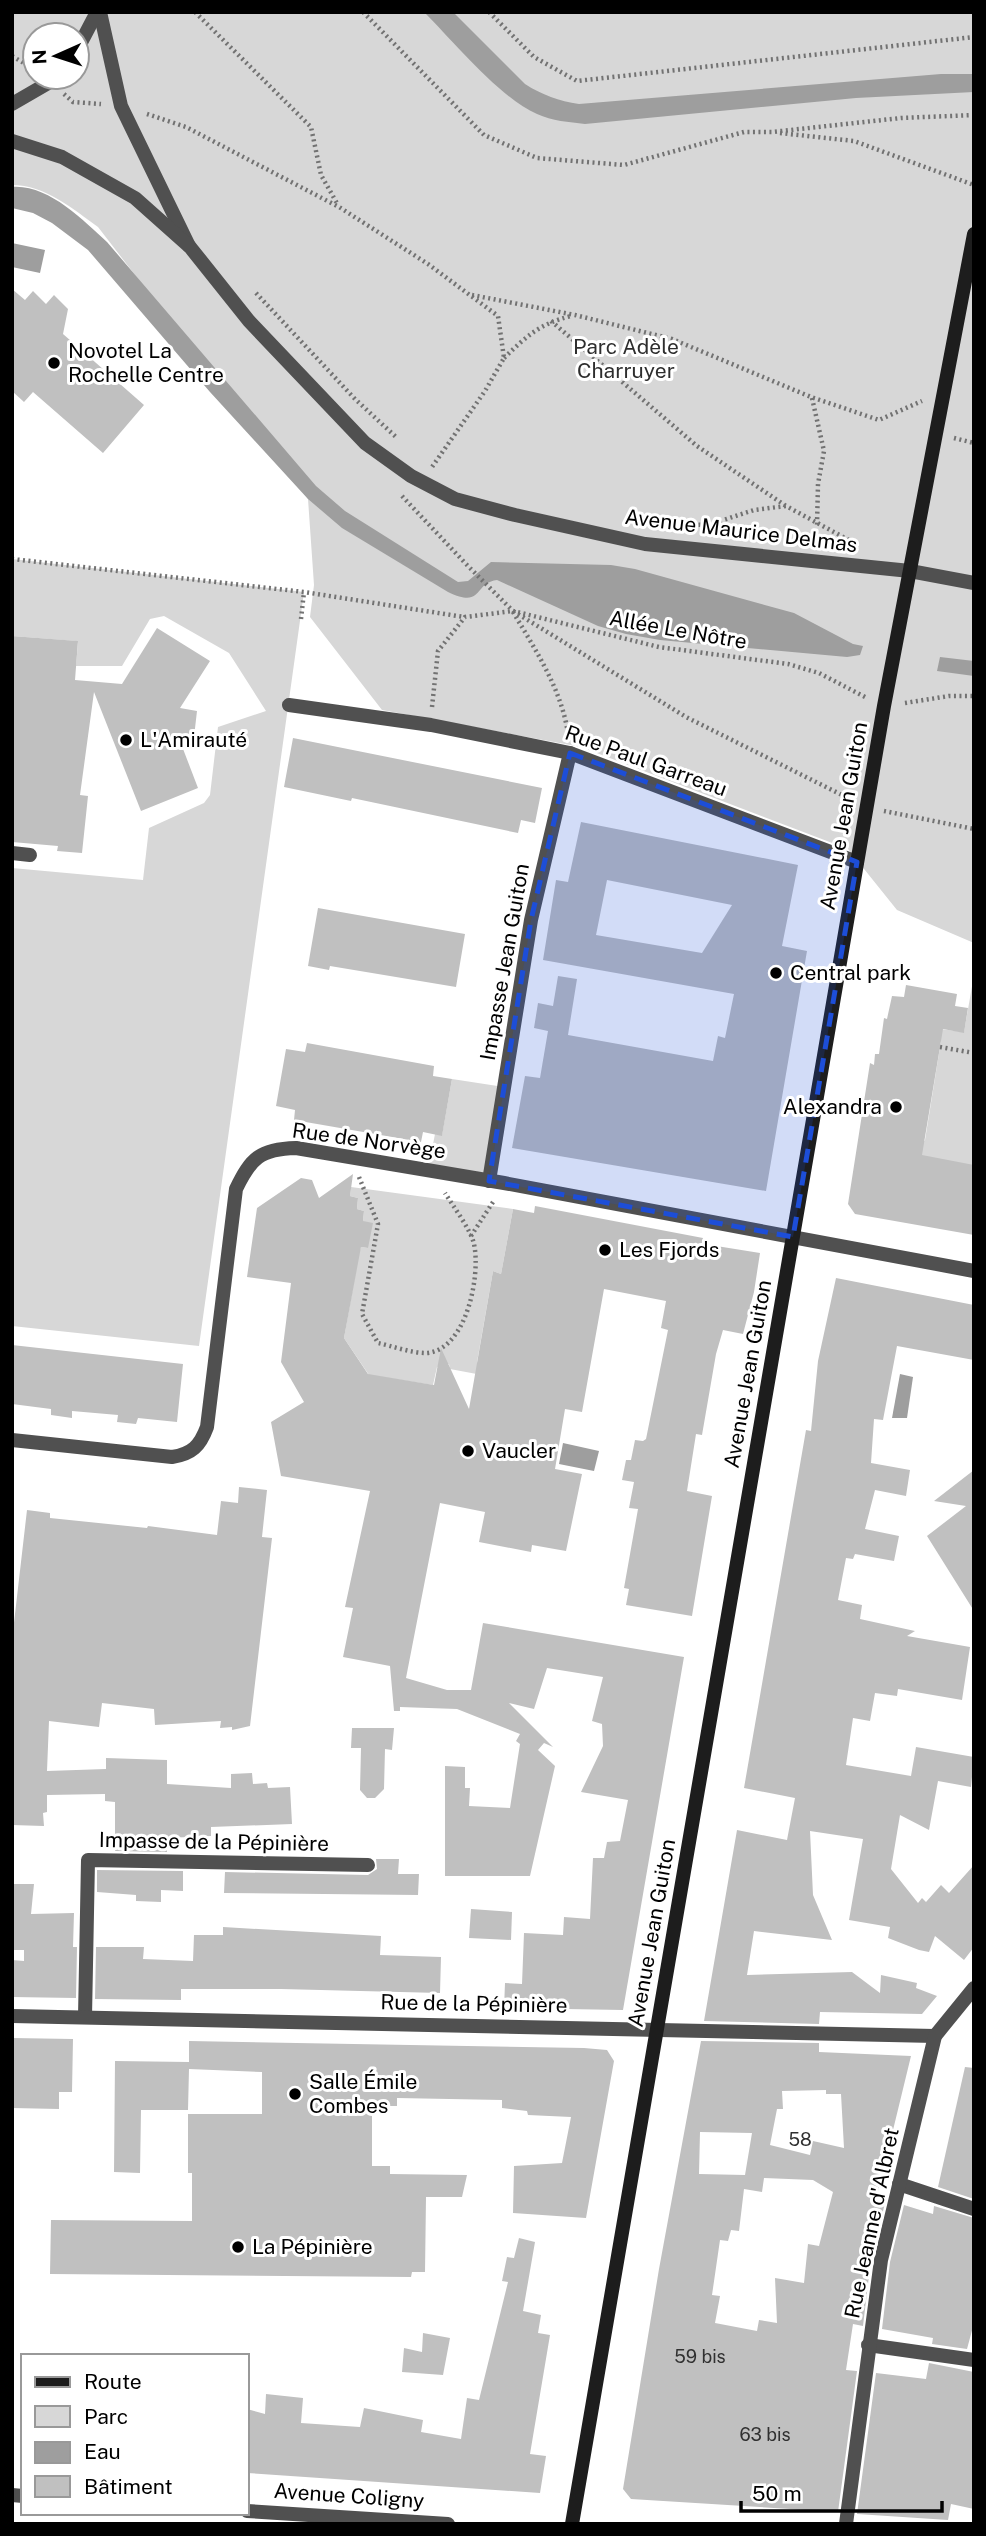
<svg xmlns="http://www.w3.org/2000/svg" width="986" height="2536" font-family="'Public Sans',sans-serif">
	<rect width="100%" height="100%" fill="#fff"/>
	<g fill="#d7d7d7" fill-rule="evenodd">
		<path d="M12,12h962v931l-77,-33 -49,-61 -267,-102 -199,-37 -72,-93 4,-32 -6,-86 -210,-272c-25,-18 -53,-42 -86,-42zM35,35h42v42h-42z"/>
		<path d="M12,559l292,33 -105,754 -187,-20v-458l131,12 6,-52 55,-25 6,-8 8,-68 48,-16 -37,-58 -65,-37 -14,3 -28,47h-46l2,-23 -2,-2 -64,-5z"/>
		<path d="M974,975v190l-36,4 -22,-18 9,-11 16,-99 -1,-12 24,3z"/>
		<path d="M452,1079l52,8 -15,94 -61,-11 7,-36 7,1z"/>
		<path d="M351,1187l162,22 -12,65 -8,-3 -16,91 5,13 -32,-6 -1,-5 -12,3 -4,18 -64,-10 -25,-37 15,-85 2,-6 7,1 -5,-27 1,-10 -7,-2 1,-11 -8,-2z"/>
	</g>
	<g fill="#9e9e9e">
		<path d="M424,12h29l72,72c17,11 34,17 54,20l362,-30h33v18l-118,6 -271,26c-16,-2 -33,-3 -48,-10 -37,-16 -83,-72 -113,-102z"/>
		<path d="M12,187c36,-3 71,33 95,55l209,244 29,25 113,71 10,-1 23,-19 120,3 24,4 159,44 59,31 10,2 -3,9 -13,2 -187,-17 -34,-6 -28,-8 -101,-46c-24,3 -13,29 -49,12l-106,-64 -34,-29 -98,-107 -122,-142 -36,-27 -19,-10 -21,-5z"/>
		<path d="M12,243l33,7 -5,23 -28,-6z"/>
		<path d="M940,657l34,4v15l-37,-5z"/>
		<path d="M900,1374l13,3 -6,41h-15z"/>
		<path d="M563,1443l36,8 -5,20 -35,-7z"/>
	</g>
	<g fill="#c0c0c0" fill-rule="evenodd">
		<path d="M12,289l13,11 8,-9 13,13 8,-9 14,14 -5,25 81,71 -41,48 -70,-61 -9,10 -12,-11z"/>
		<path d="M157,628l53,33 -30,47 17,3 -3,26 -14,4 18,47 -57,23 -47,-119 -14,103 8,1 -6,57 -25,-2 1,-5 -46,-4v-206l66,5 -3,39 47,4z"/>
		<path d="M293,738l249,50 -7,35 -14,-3 -3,13 -166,-35 -1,3 -67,-14z"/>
		<path d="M581,822l217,43 -16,81 25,5 -41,240 -254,-43 13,-72 15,2 8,-47 -14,-3 4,-25 15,3 5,-30 19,3 -9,56 145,26 5,-25 7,2 9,-44 -191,-34 13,-80 12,2zM607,880l125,25 -30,48 -106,-18z"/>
		<path d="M318,908l147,26 -9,53 -126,-21 -1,4 -21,-4z"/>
		<path d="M906,985l51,9 -2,12 13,2 -4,25 -21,-4 -21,126 52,10v70l-119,-21 -7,-10 22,-141 4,2 1,-11h4l5,-36 3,1 5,-23 12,1z"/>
		<path d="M307,1043l127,23 -1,10 19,3 -10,57 -19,-4 -2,10 -127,-22 1,-10 -19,-4 10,-57 19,3z"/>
		<path d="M353,1174l-3,22 8,2 -1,11 7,2 -1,10 10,2 -5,25 -7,-1 -17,91 24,36 66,11 7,-37 28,61 24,-138 8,3 12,-65 21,4 1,-7 168,32 1,6 56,9 -6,39 -11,42 -20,-4 -7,24 -14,81 -6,-1 -9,57 25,5 -20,120 -66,-11 3,-16 -5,-1 14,-79 -9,-1 5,-26 -12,-2 4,-20h5l4,-20 8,1 3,-2 22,-109 -7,-2 5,-27 -62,-12 -22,123 -17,-3 -10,60 27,5 -16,77 -34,-6 -1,7 -52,-10 6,-30 -45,-9 -34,175 41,12h24l12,-67 201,34 -61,353 -119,-2 1,-25 17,1 2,-51 39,2 1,-18 26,2 3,-61h11l3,-16 13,-1 8,-41 -47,-8 22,-46 -1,-22 -10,-3 11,-44 -56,-9 -13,41 -25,-6 44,44 -9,-4 -6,7 17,16 -25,110h-85v-110l20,1v21h5l-1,18 41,2 10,-64 -4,-3 4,-7 -63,-25 -57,-2v4h-6l-4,-45 -47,-9 10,-49 -8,-1 25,-116 -89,-15 -10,-54 33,-20 -23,-40 10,-79 -44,-6 10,-69 44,-30 11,2 7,18z"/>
		<path d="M836,1278l138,27v55l-77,-14 -14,74 -9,-1 -3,44 39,7 -4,26 -31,-6 -10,39 34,7 -5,25 -39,-7 -2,5 -7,-1 -8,42 24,5 -2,14 55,12 -8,5 63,11 -8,53 -64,-11 -1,7 -22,-3 -5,28 -17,-3 -7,47 65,11 5,-29 58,10 -3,30 -33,-6 -9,49 -29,-15 -9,54 27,34 4,-5 4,4 15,-17 8,8 25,-28v82l-10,13 -29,-24 -6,16 -10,-2 -31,-12 2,-11 -41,-7 14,-81 -53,-8 3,64 19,45 -78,-9 -7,44 105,-3 28,21 1,-18 36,8 -1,5 21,8 -15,18 -102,-2 -1,12 -115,-3 33,-191 50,10 8,-42 -51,-10 62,-358 5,1 7,-70z"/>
		<path d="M12,1345l171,19 -6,58 -39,-4 -2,6 -19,-2 1,-7 -46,-4v7l-21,-3v-6l-39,-5z"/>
		<path d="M974,1470v141l-47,-75 39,-30 -32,-5z"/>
		<path d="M239,1487l28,3 -5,47 10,1 -22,188 -18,4v-3l-12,1 1,-7 -66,4 -1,-16 -52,-6 -3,24 -50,-6 -2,50 59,-2v-11l61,2v24l64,4v-14l21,-1 1,11 14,-1 1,5 22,-1 2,37 -81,3v9l-44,2v14l-52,-1v-49l-10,-1v-7l-58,1v17l-4,1 1,13 -32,-1v-185l15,-130 23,3v5l97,10 1,-2 69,9 4,-34 17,2z"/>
		<path d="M352,1728h42l-2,22 -7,-1 -1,40 -9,9h-8l-7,-8 1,-42h-10z"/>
		<path d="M376,1859h23l-1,15h21l-1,21 -194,-2 1,-21 143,3 9,-6z"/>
		<path d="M97,1870l86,1v20l-22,-1v12l-25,-1v-6l-39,-3z"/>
		<path d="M12,1884h22l-3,30 43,-1 -1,34h4l-1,51 -64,-1v-37l12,1v-11h-12z"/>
		<path d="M471,1909l41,3 -1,28 -42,-2z"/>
		<path d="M223,1927l158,9 -1,19 61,2 -1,36 -159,-4h-100v11l-86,-1 1,-52h48l-1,12 50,2 1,-26h29z"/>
		<path d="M12,2038l61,1 -1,53h-13v17l-47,-1z"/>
		<path d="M189,2041l395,7 23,2 7,11 -28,157 -73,-5 1,-47 48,-3 9,-46 -43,-2 -1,-4 -25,-3v-8l-105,-2v8h-25v60h18v8l77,1 -5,22h-36l-1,75h-13l-1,5 -361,-3 1,-54 141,1v-48h-4v-59h74v-42l-73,-3 -1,41h-47l-1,63 -26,-1 1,-111 74,1z"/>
		<path d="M701,2041l118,2v9l92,4 -34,140 9,3 -15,60 -8,67 -10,-2 -7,46 11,1 -19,141 -207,-13 -8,-10 36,-220zM826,2090v4h15l3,54 -31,-7 -3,14 -40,-10 7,-36h6l-1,-18zM700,2132l52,1 -7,42 -46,-1zM764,2178l49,2 20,12 -14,54 -11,-2 -4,39 -29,-5 2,45 -18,-3 -2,11 -42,-8 5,-27 -8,-1 8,-55 8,1 3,-11 8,1 5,-42 18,3z"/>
		<path d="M965,2067l9,1v131l-36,-12z"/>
		<path d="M904,2205l29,9 1,-8 40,12v105l-7,26 -35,-5 1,-6 -51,-9 8,-67z"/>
		<path d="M519,2238l16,4 -12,69 18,4 -3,18 12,2 -20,119 16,2 -6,37 -293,-20v-64l18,5 1,-20 37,4 -2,25 59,4 4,-19 59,12 -2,12 40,7 6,-41 12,2 29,-118 -6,-1 5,-24 7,1z"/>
		<path d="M423,2333l27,5 -7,37 -41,-3 2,-24 18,4z"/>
		<path d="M929,2363l45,9v137l-23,-5 -3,16 -91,-6 19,-141 50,6z"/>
	</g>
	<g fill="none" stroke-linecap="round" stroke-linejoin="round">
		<g stroke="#727272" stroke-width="4.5" stroke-dasharray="2 3.5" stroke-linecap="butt">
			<path d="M195,12l116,115 10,48 17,30"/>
			<path d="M363,12l121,123 53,23 87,7 120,-33h28l129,-14 73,-3"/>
			<path d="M489,12l45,45 43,24 397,-44"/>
			<path d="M12,56l20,12"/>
			<path d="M64,94l9,8 28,2"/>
			<path d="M147,114l39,13 153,80 89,57 70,52 6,42 -19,33 -53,76"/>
			<path d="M780,133l74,8 120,44"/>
			<path d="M256,293l99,106 41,38"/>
			<path d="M472,295l103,20 97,24 139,58 68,23 43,-19"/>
			<path d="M551,321l146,125 89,60"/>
			<path d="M504,358c23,-22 35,-34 67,-42"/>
			<path d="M812,398l12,53 -6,33 -1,41"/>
			<path d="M954,438l20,5"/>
			<path d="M402,496l64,68 47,47 146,36 129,17 31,9 48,25"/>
			<path d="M671,524l37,1 46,-15 32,-4 70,38"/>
			<path d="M12,559l292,33 160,25"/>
			<path d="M513,612c22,37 49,78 55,122"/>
			<path d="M301,619l3,-27"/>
			<path d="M905,703l44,-7h25"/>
			<path d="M432,707l6,-56 27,-34 48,-6 173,106 164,82"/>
			<path d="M884,811l90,18"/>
			<path d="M940,1047l34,6"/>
			<path d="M359,1177l19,47 -16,90 16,29c14,3 33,10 48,10 40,-2 55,-77 48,-109 -3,-14 -21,-38 -29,-51"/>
			<path d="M471,1236l22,-34"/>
		</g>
		<g stroke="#505050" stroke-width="14">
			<path d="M85,2017l3,-157 280,5"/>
			<path d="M868,2345l106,15"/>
		</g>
		<g stroke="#505050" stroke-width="14">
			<path d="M100,12l21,94 68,140"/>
			<path d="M77,50l20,-38"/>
			<path d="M12,104l38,-22 4,-5"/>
			<path d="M289,705l142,20 139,28 287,109"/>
			<path d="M12,853l18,2"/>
			<path d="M489,1181l42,-261 39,-167"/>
			<path d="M12,1440l160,17c20,-3 28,-11 35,-30l29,-238c15,-31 24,-40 60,-41l208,35 470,88"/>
			<path d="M12,2016l923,20"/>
			<path d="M899,2184l75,25"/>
			<path d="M846,2524l35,-264 54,-224 39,-48"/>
		</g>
		<g stroke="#505050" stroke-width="14">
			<path d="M12,141l50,16 73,41 55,49 59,74 116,122 46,33 44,23 60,16 130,29 265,27 64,12"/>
			<path d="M12,2495l11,1"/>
			<path d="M247,2511l201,13"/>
		</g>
		<path stroke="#1d1d1d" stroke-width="14" d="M572,2524l312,-1818 90,-472"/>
	</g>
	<path fill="#1d4ed8" fill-opacity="0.2" stroke="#1d4ed8" stroke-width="5" stroke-dasharray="14 9" stroke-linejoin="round" d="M570,753l287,109 -64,375 -304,-56 42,-261z"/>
	<g fill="#000" stroke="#fff" stroke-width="2.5">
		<circle cx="54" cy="363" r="7"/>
		<circle cx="126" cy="740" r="7"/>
		<circle cx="776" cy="973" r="7"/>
		<circle cx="896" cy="1107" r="7"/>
		<circle cx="605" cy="1250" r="7"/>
		<circle cx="468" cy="1451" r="7"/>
		<circle cx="295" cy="2094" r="7"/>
		<circle cx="238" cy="2247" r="7"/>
	</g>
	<g text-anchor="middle" stroke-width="6" stroke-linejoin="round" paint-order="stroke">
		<g font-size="18" fill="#303030">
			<text x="800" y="2146">58</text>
			<text x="700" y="2363">59 bis</text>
			<text x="765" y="2441">63 bis</text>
		</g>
		<g font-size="21" fill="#2e2e2e" stroke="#fff">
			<text x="626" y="354">Parc Adèle<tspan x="626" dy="24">Charruyer</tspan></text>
		</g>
		<g font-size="21" fill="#000" stroke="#fff" text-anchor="start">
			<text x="68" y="358">Novotel La<tspan x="68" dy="24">Rochelle Centre</tspan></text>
			<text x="140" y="747">L'Amirauté</text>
			<text x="790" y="980">Central park</text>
			<text x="882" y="1114" text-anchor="end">Alexandra</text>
			<text x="619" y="1257">Les Fjords</text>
			<text x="482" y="1458">Vaucler</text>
			<text x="309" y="2089">Salle Émile<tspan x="309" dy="24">Combes</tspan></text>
			<text x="252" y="2254">La Pépinière</text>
		</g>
		<g font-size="21" fill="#000" stroke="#fff">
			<text transform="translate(741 531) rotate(7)" y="7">Avenue Maurice Delmas</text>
			<text transform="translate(678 630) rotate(10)" y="7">Allée Le Nôtre</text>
			<text transform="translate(646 761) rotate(20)" y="7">Rue Paul Garreau</text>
			<text transform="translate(844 816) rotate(-80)" y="7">Avenue Jean Guiton</text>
			<text transform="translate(505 962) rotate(-80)" y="7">Impasse Jean Guiton</text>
			<text transform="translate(369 1141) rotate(8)" y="7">Rue de Norvège</text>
			<text transform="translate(748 1374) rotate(-80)" y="7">Avenue Jean Guiton</text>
			<text transform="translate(214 1842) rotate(1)" y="7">Impasse de la Pépinière</text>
			<text transform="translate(652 1933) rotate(-80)" y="7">Avenue Jean Guiton</text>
			<text transform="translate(474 2004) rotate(1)" y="7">Rue de la Pépinière</text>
			<text transform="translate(872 2223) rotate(-78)" y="7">Rue Jeanne d'Albret</text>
			<text transform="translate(349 2496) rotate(4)" y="7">Avenue Coligny</text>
		</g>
	</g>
	<rect width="986" height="2536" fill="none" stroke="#000000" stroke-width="28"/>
	<rect x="21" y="2354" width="228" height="161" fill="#ffffff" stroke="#999999" stroke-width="2"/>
	<rect x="35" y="2377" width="35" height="10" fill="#1d1d1d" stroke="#999999" stroke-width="2"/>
	<text x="84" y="2389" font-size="21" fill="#000000">Route</text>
	<rect x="35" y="2406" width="35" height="21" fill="#d7d7d7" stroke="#999999" stroke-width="2"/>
	<text x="84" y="2424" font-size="21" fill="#000000">Parc</text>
	<rect x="35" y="2442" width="35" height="21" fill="#9e9e9e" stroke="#999999" stroke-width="2"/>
	<text x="84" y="2459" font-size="21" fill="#000000">Eau</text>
	<rect x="35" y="2476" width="35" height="21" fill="#c0c0c0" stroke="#999999" stroke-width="2"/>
	<text x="84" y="2494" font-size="21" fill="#000000">Bâtiment</text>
	<g transform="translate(56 56) rotate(267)"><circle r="33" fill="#ffffff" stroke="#999999" stroke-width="2"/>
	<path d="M0-5L12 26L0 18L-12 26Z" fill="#000000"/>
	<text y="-10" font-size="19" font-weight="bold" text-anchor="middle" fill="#000000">N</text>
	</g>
	<path d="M741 2501v10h201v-10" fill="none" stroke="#000000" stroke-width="3.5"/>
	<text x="752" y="2501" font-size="21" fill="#000000" stroke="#ffffff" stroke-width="5" paint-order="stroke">50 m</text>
</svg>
